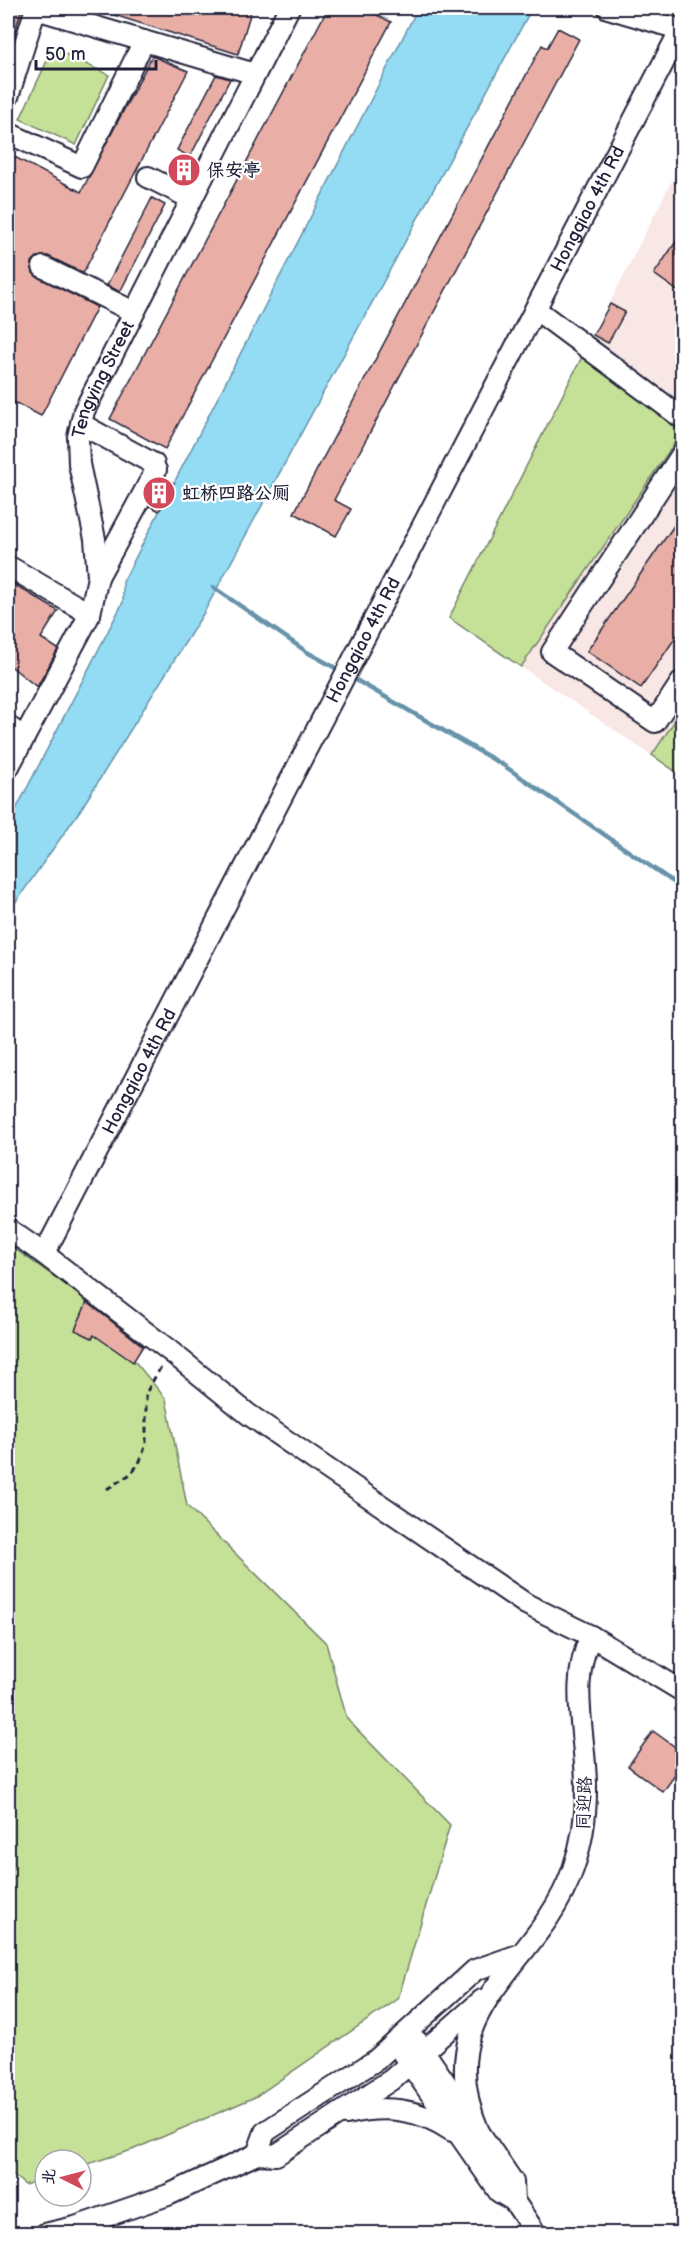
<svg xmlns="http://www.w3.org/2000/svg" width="690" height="2241" font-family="'Balsamiq Sans','LXGW WenKai TC',sans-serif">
	<rect width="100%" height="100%" fill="#fff"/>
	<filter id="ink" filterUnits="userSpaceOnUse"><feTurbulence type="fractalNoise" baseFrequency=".0167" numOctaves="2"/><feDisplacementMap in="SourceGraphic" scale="12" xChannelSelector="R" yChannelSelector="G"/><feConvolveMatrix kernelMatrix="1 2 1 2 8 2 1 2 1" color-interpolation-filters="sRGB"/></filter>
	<g filter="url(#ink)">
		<path fill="#f8e7e4" d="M682,161v615l-233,-158z"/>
		<g fill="#c5e198" stroke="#74826a" stroke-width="1.5">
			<path d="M53,48l56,27 -33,70 -56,-26z"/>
			<path d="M584,353l98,73v6l-161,235 -72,-49z"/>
			<path d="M682,710v66l-30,-21z"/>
			<path d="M8,1244l71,50 87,105 21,107 139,137 21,76 103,106 -52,174 -143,98 -123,53 -51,16v-6h-36v18l-20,7 -17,-14z"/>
		</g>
		<path fill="#93dcf4" stroke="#6692aa" stroke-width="1.5" d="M418,8h114l-329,606 -122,195 -73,104v-88l115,-223v-20z"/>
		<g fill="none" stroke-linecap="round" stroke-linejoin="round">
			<g stroke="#6692aa" stroke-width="4.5">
				<path d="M213,587l94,65 34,19"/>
				<path d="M349,676l154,89 179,123"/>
			</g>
		</g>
		<g fill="#e9afa6" stroke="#22223b" stroke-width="1.5">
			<path d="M8,8h14l-11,37h-3z"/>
			<path d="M98,8h154l-14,46 -140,-44z"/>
			<path d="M328,8h35l28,14 -226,427 -55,-30z"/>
			<path d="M558,28l21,11 -245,461 17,9 -15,27 -42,-23 248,-468 5,3z"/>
			<path d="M152,56l36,15 -105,202 -35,-17 -11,1 -5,5 1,11 4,4 60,30 -56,109 -33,-17v-237l3,-7 70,37z"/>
			<path d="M216,75l14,4 -40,78 -13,-7z"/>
			<path d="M152,198l13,7 -45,87 -13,-7z"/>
			<path d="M682,233v61l-28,-20z"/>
			<path d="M610,304l15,8 -17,31 -15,-8z"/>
			<path d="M165,478l9,5 -15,28 -9,-5z"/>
			<path d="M682,514v114l-41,60 -54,-37z"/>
			<path d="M12,583l46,28 -17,27 17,11 -21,38 -29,-23v-74z"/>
			<path d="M87,1302l56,44 -10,16 -39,-27 -2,3 -17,-8z"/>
			<path d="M653,1731l29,21v13l-19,27 -35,-26z"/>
		</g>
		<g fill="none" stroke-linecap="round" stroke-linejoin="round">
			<g stroke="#22223b" stroke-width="24">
				<g id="minor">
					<path d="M608,8l74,22"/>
					<path d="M36,9l219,65"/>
					<path d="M8,97l28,-89"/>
					<path d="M8,133l74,34 62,-126"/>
					<path d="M148,177l44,22"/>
					<path d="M43,267l91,45"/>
					<path d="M535,309l147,109"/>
					<path d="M81,424l73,40"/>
					<path d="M682,454l-130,198 103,70 27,-41"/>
					<path d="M8,566l82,48"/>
					<path d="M98,577l58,-107"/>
					<path d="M8,726l16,12"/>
					<path id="s1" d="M8,768l82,-154 8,-37 -3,-38 -16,-75 -1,-27 6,-26 205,-403"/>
					<path d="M8,1229l36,25 126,97 78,63 68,47 210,143 65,32 91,55"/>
					<path id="s2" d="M44,1254l638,-1227"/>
					<path d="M417,2041l96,141 1,19"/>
					<path d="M403,2054l96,138 15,9 22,33"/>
					<path d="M346,2114c39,-9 73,-6 106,17"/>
					<path d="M479,2132c-54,-126 60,-163 94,-263 12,-34 15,-68 12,-104 -3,-44 -14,-88 6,-129"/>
					<path d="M257,2154l8,-22 111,-72 99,-90 43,-15"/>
					<path d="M45,2234l30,-7 93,-32 89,-41 19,1 115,-75 91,-80"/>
				</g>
			</g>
			<path stroke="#22223b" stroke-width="3" stroke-dasharray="6 4.5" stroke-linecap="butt" d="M107,1489l25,-16 8,-12 6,-17v-51l16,-28"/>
			<use href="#minor" stroke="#fff" stroke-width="20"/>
		</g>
	</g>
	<defs>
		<g id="building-disc" transform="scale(1.725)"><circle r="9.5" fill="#d1495b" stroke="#fff"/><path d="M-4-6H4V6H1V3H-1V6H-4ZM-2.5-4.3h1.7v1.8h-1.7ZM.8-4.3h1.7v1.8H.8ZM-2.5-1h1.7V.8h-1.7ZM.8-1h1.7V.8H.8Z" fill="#fff"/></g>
	</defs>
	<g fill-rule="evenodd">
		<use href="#building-disc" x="184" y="170"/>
		<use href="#building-disc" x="159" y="493"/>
	</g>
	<g text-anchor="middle" stroke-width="4.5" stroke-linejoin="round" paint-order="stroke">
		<g font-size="18" font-weight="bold" fill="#22223b" stroke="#fff" text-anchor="start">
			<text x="207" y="176">保安亭</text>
			<text x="182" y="499">虹桥四路公厕</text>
		</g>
		<g font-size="18" fill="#22223b" stroke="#fff">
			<text dy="6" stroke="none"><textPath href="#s2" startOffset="1178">Hongqiao 4th Rd</textPath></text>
			<text dy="6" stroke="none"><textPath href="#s1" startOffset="417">Tengying Street</textPath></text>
			<text dy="6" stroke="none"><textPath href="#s2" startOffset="692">Hongqiao 4th Rd</textPath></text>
			<text dy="6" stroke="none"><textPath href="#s2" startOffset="206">Hongqiao 4th Rd</textPath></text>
			<text transform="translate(584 1803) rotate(-88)" y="6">同迎路</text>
		</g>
	</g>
	<rect width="690" height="2241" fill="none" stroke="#fff" stroke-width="30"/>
	<rect x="15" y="15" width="660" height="2211" fill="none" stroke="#22223b" stroke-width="2" filter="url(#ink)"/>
	<g transform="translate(63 2178) rotate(276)"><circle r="28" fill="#ffffff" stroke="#a7a7b1" stroke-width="1.5"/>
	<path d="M0-4.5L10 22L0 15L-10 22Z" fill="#d1495b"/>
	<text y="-9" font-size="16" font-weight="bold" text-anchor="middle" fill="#22223b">北</text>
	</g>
	<path d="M36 60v9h120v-9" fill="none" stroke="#22223b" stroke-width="3"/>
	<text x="45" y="60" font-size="18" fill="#22223b" stroke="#ffffff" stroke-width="4.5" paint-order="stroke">50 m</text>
</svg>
